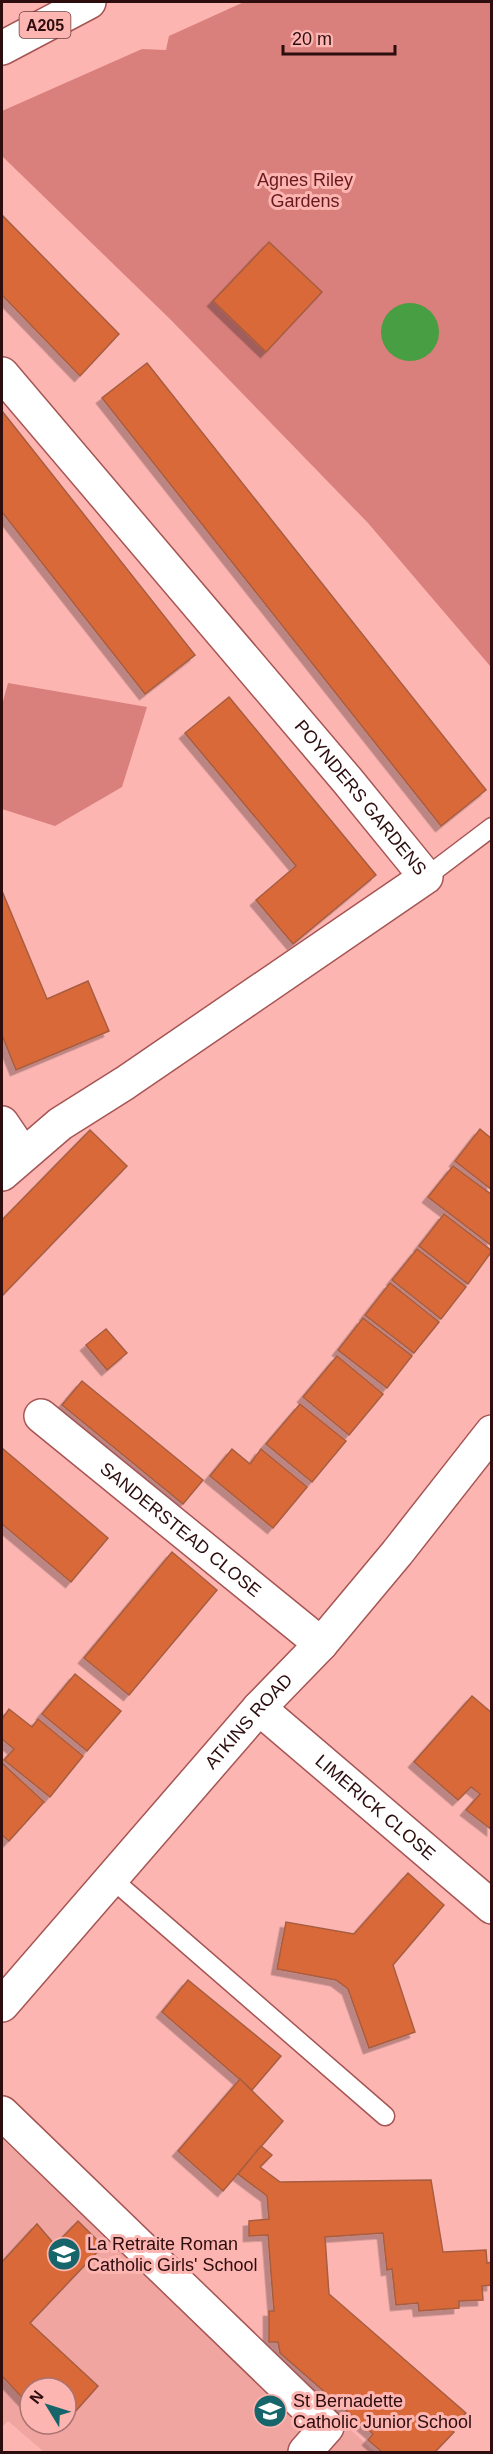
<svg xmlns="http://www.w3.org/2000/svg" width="493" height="2454" font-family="Arial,sans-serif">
	<defs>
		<filter id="shadow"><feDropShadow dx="-5.5" dy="5.5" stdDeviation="0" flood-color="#0004"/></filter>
	</defs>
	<rect width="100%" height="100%" fill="#fdb5b2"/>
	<path fill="#f1a5a1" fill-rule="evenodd" d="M2,2139l248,230 15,-17 110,100h-331l-36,-31 -6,6zM30,2388h36v36h-36z"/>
	<g fill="#d97f7c">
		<path d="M244,2h247v665l-123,-144 -197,-203 -169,-164v-45l140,-62 24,1 3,-14z"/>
		<path d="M8,683l139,24 -25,80 -67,39 -53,-17v-104z"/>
	</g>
	<circle fill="#489e42" cx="410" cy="332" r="29"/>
	<g fill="#d96939" stroke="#a75d40" stroke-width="1.5" filter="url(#shadow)">
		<path d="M2,215l117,119 -39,42 -78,-81z"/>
		<path d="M269,242l53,50 -56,60 -53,-51z"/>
		<path d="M147,363l339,427 -45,36 -339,-428z"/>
		<path d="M2,411l193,244 -50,39 -143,-182z"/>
		<path d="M229,697l147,178 -83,69 -37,-44 40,-34 -111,-133z"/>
		<path d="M2,891l45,108 41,-18 21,50 -93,39 -14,-35z"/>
		<path d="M480,1129l12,10v51l-37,-29z"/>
		<path d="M90,1130l37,36 -125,130v-76z"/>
		<path d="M453,1166l39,29v51l-64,-49z"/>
		<path d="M444,1214l48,37 -24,33 -49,-38z"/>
		<path d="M417,1249l49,38 -25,32 -49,-39z"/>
		<path d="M390,1283l49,39 -25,31 -49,-38z"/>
		<path d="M363,1318l49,38 -25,32 -49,-38z"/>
		<path d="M106,1329l21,24 -20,17 -21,-25z"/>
		<path d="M337,1356l46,38 -34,41 -46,-38z"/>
		<path d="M82,1381l121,99 -20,24 -121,-99z"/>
		<path d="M300,1404l46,37 -34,41 -46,-38z"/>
		<path d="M2,1448l106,90 -37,44 -69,-58z"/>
		<path d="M232,1449l18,15 11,-15 46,38 -34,41 -63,-52z"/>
		<path d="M172,1552l45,38 -88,105 -45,-37z"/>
		<path d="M75,1674l46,37 -34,40 -45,-37z"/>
		<path d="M472,1696l20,17v117l-26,-20 14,-16 -9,-7 -13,13 -44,-38z"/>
		<path d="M9,1709l23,18 6,-8 45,37 -33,41 -46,-37 10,-11 -12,-10v-20z"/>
		<path d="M2,1763l42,39 -35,39 -7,-6z"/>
		<path d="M408,1873l36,32 -51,60 22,67 -46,16 -21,-59 -12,-9 -59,-11 9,-47 68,12z"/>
		<path d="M188,1980l93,76 -29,34 -90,-78z"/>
		<path d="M240,2079l43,42 -60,70 -45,-40z"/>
		<path d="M261,2146l11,9 -12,12 20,15 151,-2 12,72 43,-2 1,13 5,-1v23l-10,1 1,14 -24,1v7l-40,3 -1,-8 -22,2 -4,-36 -5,1 -4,-37 -58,4 4,57 137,119 -16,16 4,3 -19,20h-53l-14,-12 5,-6 -93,-81 -2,-11h-9v-31h5l-6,-76 -19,1v-15l20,-2 -2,-23 -29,-22z"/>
		<path d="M78,2221l25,25 -73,77 68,63 -32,36v-34h-36v18l-28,-30v-114l35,-38 18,21z"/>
	</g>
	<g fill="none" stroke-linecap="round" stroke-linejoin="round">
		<g stroke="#a55553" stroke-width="21">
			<g id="lane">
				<path d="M426,877l66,-50"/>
				<path d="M112,1879l273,237"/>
			</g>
		</g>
		<g stroke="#a55553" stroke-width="36">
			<g id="street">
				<path id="s1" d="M2,374l345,406 79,97 -301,206 -65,41 -58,50"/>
				<path d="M2,1123l21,31"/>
				<path id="s2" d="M41,1416l280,228"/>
				<path id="s3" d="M259,1708l233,199"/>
				<path id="s4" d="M2,2005l257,-297 62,-64 76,-91 95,-121"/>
				<path d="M2,2113l325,314 -22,25"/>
			</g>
		</g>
		<g stroke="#a55553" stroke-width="36">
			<path id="highway" d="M2,48l87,-46"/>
		</g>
		<use href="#lane" stroke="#fff" stroke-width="18"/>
		<use href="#street" stroke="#fff" stroke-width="33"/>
		<use href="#highway" stroke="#fff" stroke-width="33"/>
	</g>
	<defs>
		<g id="school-disc" transform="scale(1.725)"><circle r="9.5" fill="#16656a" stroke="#fdb5b2"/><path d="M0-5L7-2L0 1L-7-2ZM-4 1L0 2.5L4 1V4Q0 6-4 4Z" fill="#fff"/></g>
	</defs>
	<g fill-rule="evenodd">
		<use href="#school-disc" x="64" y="2254"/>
		<use href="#school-disc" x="270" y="2411"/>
	</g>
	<g text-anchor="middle" stroke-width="6" stroke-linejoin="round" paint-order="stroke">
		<rect fill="#fdb5b2" stroke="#6b3f3f" stroke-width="1.5" x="19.5" y="12" width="51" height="26" rx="4.5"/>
		<g font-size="16" font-weight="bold" fill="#2d0d0e">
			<text x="45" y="31">A205</text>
		</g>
		<g font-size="18" fill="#67191d" stroke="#fdb5b2">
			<text x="305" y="186">Agnes Riley<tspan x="305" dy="21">Gardens</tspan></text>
		</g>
		<g font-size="18" fill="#2d0d0e" stroke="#fdb5b2">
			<text dy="6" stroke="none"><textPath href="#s1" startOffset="555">POYNDERS GARDENS</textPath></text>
			<text dy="6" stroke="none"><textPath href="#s2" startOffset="180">SANDERSTEAD CLOSE</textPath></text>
			<text dy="6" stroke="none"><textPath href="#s4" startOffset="376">ATKINS ROAD</textPath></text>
			<text dy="6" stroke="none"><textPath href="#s3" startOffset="153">LIMERICK CLOSE</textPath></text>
		</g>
		<g font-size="18" fill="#2d0d0e" stroke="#fdb5b2" text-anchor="start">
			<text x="87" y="2250">La Retraite Roman<tspan x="87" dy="21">Catholic Girls' School</tspan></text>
			<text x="293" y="2407">St Bernadette<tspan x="293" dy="21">Catholic Junior School</tspan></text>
		</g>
	</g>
	<rect width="493" height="2454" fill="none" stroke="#2d0d0e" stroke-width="6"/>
	<g transform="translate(48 2406) rotate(308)"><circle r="28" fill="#fdb5b2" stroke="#aa7270" stroke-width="1.5"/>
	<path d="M0-4.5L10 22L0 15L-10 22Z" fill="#16656a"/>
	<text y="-9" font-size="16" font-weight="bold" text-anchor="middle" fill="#2d0d0e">N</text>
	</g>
	<path d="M283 45v9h112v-9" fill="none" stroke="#2d0d0e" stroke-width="3"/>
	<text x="292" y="45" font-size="18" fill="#2d0d0e" stroke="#fdb5b2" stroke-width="4.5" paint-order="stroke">20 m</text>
</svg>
